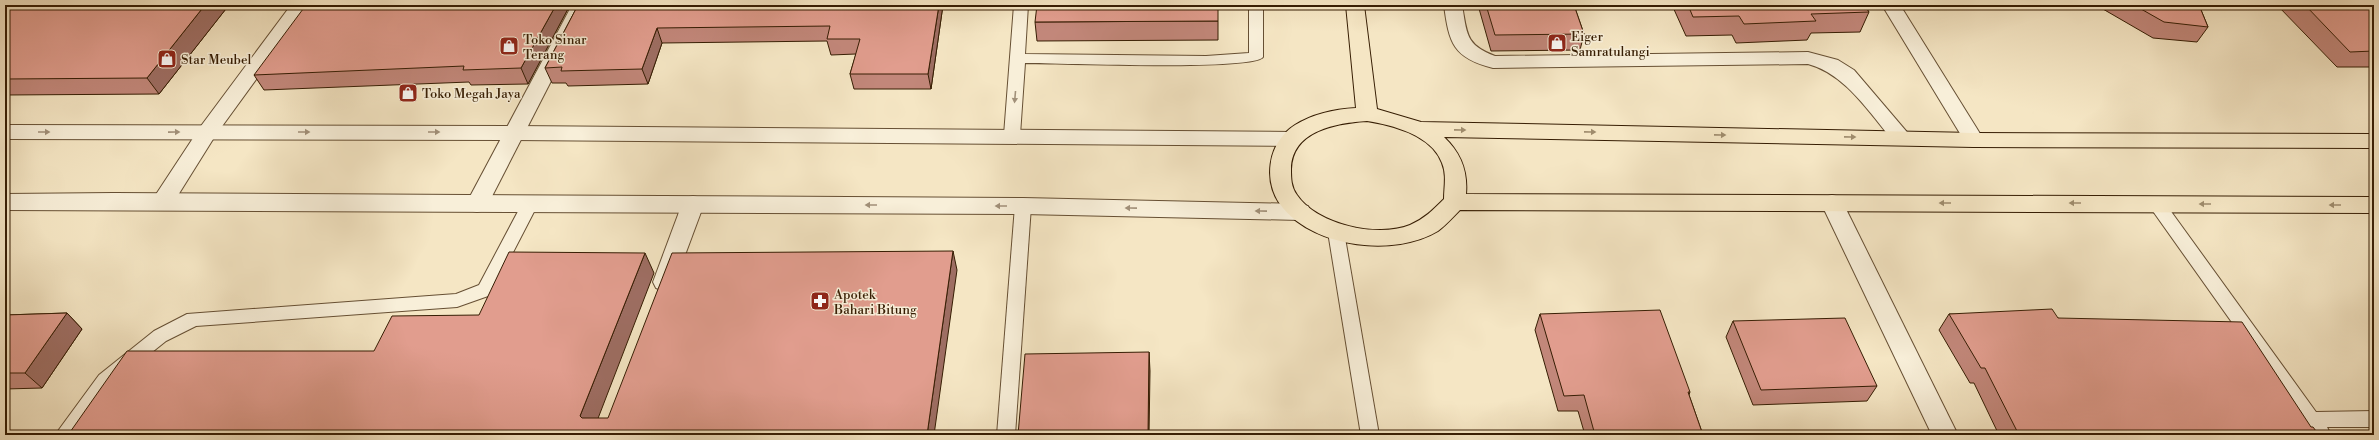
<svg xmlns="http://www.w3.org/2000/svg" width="2379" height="440" font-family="'Libre Bodoni',serif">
	<rect width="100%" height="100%" fill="#f5e6c4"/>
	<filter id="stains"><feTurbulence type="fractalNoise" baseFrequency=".005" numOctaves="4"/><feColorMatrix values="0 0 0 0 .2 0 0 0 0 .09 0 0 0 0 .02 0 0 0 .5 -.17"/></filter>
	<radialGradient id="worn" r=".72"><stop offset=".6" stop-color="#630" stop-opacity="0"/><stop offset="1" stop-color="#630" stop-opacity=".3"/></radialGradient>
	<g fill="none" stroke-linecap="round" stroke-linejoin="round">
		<g stroke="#664f33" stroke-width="2">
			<g id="service">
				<path d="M1014,5h14l-3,49 181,2 43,-3v-48h14v52c-9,14 -209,6 -238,6l-5,72 -3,4h-10l-3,-4z"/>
				<path d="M2156,197l6,2 154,213 58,-1v16h-47l4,8h-19l-162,-228 -2,-4 2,-4z"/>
				<path d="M530,198l6,2 2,4 -47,91 -34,12 -261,19 -30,15 -55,44 -36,50h-20l44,-60 55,-44 33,-17 269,-20 23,-9 45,-85z"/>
				<path d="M1023,200l6,2 2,4 -16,229h-18l18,-229 2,-4z"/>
				<path d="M1336,226l6,2 2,4 35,203h-18l-33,-203 2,-4z"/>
			</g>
		</g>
		<g stroke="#664f33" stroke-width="2">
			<g id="minor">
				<path d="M291,5h19l-95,131 -45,72 -8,2 -8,-2 -3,-6 50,-76z"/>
				<path d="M572,5h18l-105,205 -8,2 -8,-2 -3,-6z"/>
				<path d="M1444,5h18c5,28 3,40 33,51l313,-4 30,8 16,10 58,68 -3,5 -7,2 -7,-2c-25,-29 -49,-69 -87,-79l-315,4c-40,-10 -44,-25 -49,-63z"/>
				<path d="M1882,5h18l84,135 -3,5 -7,2 -7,-2z"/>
				<path d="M1832,195l8,2 3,6 115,232h-26l-111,-232 3,-6z"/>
				<path d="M693,196l8,2 3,6 -29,78 -3,6 -8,3 -8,-3 -3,-6 29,-78 3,-6z"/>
			</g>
		</g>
		<g stroke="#664f33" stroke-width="2">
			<g id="tertiary">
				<path d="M5,125l509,1 778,6 7,2 3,5 -3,5 -7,2 -778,-6 -509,-1z"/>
				<path d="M114,193l909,5 277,6 8,2 3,6 -3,6 -8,2 -277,-6 -1018,-4v-16z"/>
			</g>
		</g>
		<g stroke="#361d03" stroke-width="2">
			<path id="trunk" d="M1346,5h18l13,104 44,13 553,11 400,1v14l-400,-1 -530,-10c17,16 24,34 22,57l908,3v16l-914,-3c-7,7 -14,15 -22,21 -43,26 -122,17 -155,-23 -21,-25 -16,-65 12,-83 18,-11 40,-16 61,-17zM1367,121c25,4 65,14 75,42 5,12 2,24 2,36 -11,11 -20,20 -34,26 -32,13 -93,0 -113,-30 -6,-8 -6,-17 -6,-26 1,-39 46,-46 76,-48z"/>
		</g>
		<use href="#service" fill="#f8efd9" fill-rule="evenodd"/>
		<use href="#minor" fill="#f8efd9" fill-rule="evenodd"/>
		<use href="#tertiary" fill="#f8efd9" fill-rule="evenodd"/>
		<use href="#trunk" fill="#f5e6c4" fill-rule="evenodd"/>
	</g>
	<g fill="#c2877a" stroke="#361d03">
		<path d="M5,5h224l-70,89 -154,1z"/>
		<path d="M570,5l-42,79 -57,1 -2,-3 -205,8 -10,-15z"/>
		<path d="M578,5h365l-12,84h-77l-4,-15 6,-20 -25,1 -4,-14 -165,2 -14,41 -80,2 -2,-3h-14l-7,-15z"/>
		<path d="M1478,5h96l10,29 -4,16 -89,1z"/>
		<path d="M1672,5h192l5,7 -9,20 -49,1 -4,7 -71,3 -4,-8 -46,1z"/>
		<path d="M2096,5h103l9,22 -11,15 -44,-4z"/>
		<path d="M2277,5h97v62h-37z"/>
		<path d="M1218,21v19l-181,1 -2,-19z"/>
		<path d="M67,313l15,16 -40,59 -37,1v-74z"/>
		<path d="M1540,314l150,78 -1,3 14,40h-118l-7,-24h-20l-23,-81z"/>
		<path d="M1949,314l109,4 253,109 8,8h-320l-25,-52h-4l-31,-53z"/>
		<path d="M1733,321l144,65 -10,15 -114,4 -27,-68z"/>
	</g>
	<g fill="#9e6e63" stroke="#361d03">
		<path d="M205,5h24l-70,89 -12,-16z"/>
		<path d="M556,5h14l-42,79 -7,-16z"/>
		<path d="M939,5h4l-12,84 -3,-15z"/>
		<path d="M657,28l5,15 -14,41 -6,-15z"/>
		<path d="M953,251l4,19 -23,165h-7z"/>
		<path d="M645,253l9,20 -62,161 -12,-18z"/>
		<path d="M67,313l15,16 -40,59 -17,-15z"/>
		<path d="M1149,352l1,19 -1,64h-1z"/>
	</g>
	<g fill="#e19d8e" stroke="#361d03">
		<path d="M5,5h200l-58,73 -142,1z"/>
		<path d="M306,5h250l-35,63 -58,2 1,-4 -210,9z"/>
		<path d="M578,5h361l-11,69h-78l10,-35h-33l3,-13 -173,2 -15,41 -81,2 1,-4 -17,1z"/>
		<path d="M1037,5h181v16l-183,1z"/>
		<path d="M1486,5h88l10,29 -89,1z"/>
		<path d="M1688,5h176l5,7 -58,2 5,7 -72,3 -5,-8 -46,1z"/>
		<path d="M2134,5h65l9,22 -44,-5z"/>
		<path d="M2305,5h69v46l-24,1z"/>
		<path d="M953,251l-26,184h-859l59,-84h247l18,-35 87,-1 30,-63 136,1 -65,163 2,2h26l64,-165z"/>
		<path d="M2052,309l6,9 184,4 69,105h2l6,8h-300l-34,-67h-4l-32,-54z"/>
		<path d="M1660,310l30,82h-2l15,43h-108l-11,-40 -20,1 -24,-82z"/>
		<path d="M67,313l-42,60h-20v-58z"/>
		<path d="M1845,318l32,68 -116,4 -28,-69z"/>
		<path d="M1149,352l-1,83h-130l7,-81z"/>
	</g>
	<defs><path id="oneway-solid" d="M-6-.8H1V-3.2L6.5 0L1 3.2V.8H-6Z"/></defs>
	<g fill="#a19079">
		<use href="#oneway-solid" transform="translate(1015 97) rotate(95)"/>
		<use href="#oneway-solid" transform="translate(44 132)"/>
		<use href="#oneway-solid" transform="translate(174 132) rotate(-1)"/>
		<use href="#oneway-solid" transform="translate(304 132)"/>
		<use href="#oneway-solid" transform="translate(434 132)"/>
		<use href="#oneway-solid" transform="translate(871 205) rotate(-180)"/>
		<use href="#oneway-solid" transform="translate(1001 206) rotate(-180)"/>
		<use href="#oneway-solid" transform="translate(1131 208) rotate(-179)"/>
		<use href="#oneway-solid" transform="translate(1261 211) rotate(-179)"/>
	</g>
	<g fill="#9f8c6d">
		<use href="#oneway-solid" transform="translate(1460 130) rotate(1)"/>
		<use href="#oneway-solid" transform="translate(1590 132) rotate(1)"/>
		<use href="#oneway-solid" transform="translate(1720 135) rotate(1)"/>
		<use href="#oneway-solid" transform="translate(1850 137) rotate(1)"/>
		<use href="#oneway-solid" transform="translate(1945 203) rotate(-180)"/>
		<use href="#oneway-solid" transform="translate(2075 203) rotate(-180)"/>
		<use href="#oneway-solid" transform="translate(2205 204) rotate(-180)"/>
		<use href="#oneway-solid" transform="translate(2335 205) rotate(-180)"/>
	</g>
	<defs>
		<g id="shop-square" transform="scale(1)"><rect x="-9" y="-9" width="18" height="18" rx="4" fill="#8f2418" stroke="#f8efd9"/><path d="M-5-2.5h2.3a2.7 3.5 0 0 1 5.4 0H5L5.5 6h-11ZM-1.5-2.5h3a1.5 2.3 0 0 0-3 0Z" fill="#fff"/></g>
		<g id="pharmacy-square" transform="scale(1)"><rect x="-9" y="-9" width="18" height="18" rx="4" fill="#8f2418" stroke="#f8efd9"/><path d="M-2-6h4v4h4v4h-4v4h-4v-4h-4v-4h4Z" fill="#fff"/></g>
	</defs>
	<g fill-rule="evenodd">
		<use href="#shop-square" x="1557" y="43"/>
		<use href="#shop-square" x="509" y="46"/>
		<use href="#shop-square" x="167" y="59"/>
		<use href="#shop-square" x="408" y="93"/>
		<use href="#pharmacy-square" x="820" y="301"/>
	</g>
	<g text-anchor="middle" stroke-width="3" stroke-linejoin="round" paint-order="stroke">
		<g font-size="13" fill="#361d03" stroke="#f8efd9" text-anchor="start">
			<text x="1571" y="41">Eiger<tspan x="1571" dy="15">Samratulangi</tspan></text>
			<text x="523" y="44">Toko Sinar<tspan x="523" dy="15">Terang</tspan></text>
			<text x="181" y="64">Star Meubel</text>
			<text x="422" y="98">Toko Megah Jaya</text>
			<text x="834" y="299">Apotek<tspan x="834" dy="15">Bahari Bitung</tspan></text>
		</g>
	</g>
	<rect width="2379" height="440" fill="none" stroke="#f5e6c4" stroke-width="20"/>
	<rect x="6" y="6" width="2367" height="428" fill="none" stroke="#361d03" stroke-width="2"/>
	<rect x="10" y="10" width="2359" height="420" fill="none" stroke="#361d03"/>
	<rect width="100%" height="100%" filter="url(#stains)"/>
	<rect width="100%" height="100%" fill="url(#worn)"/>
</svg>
